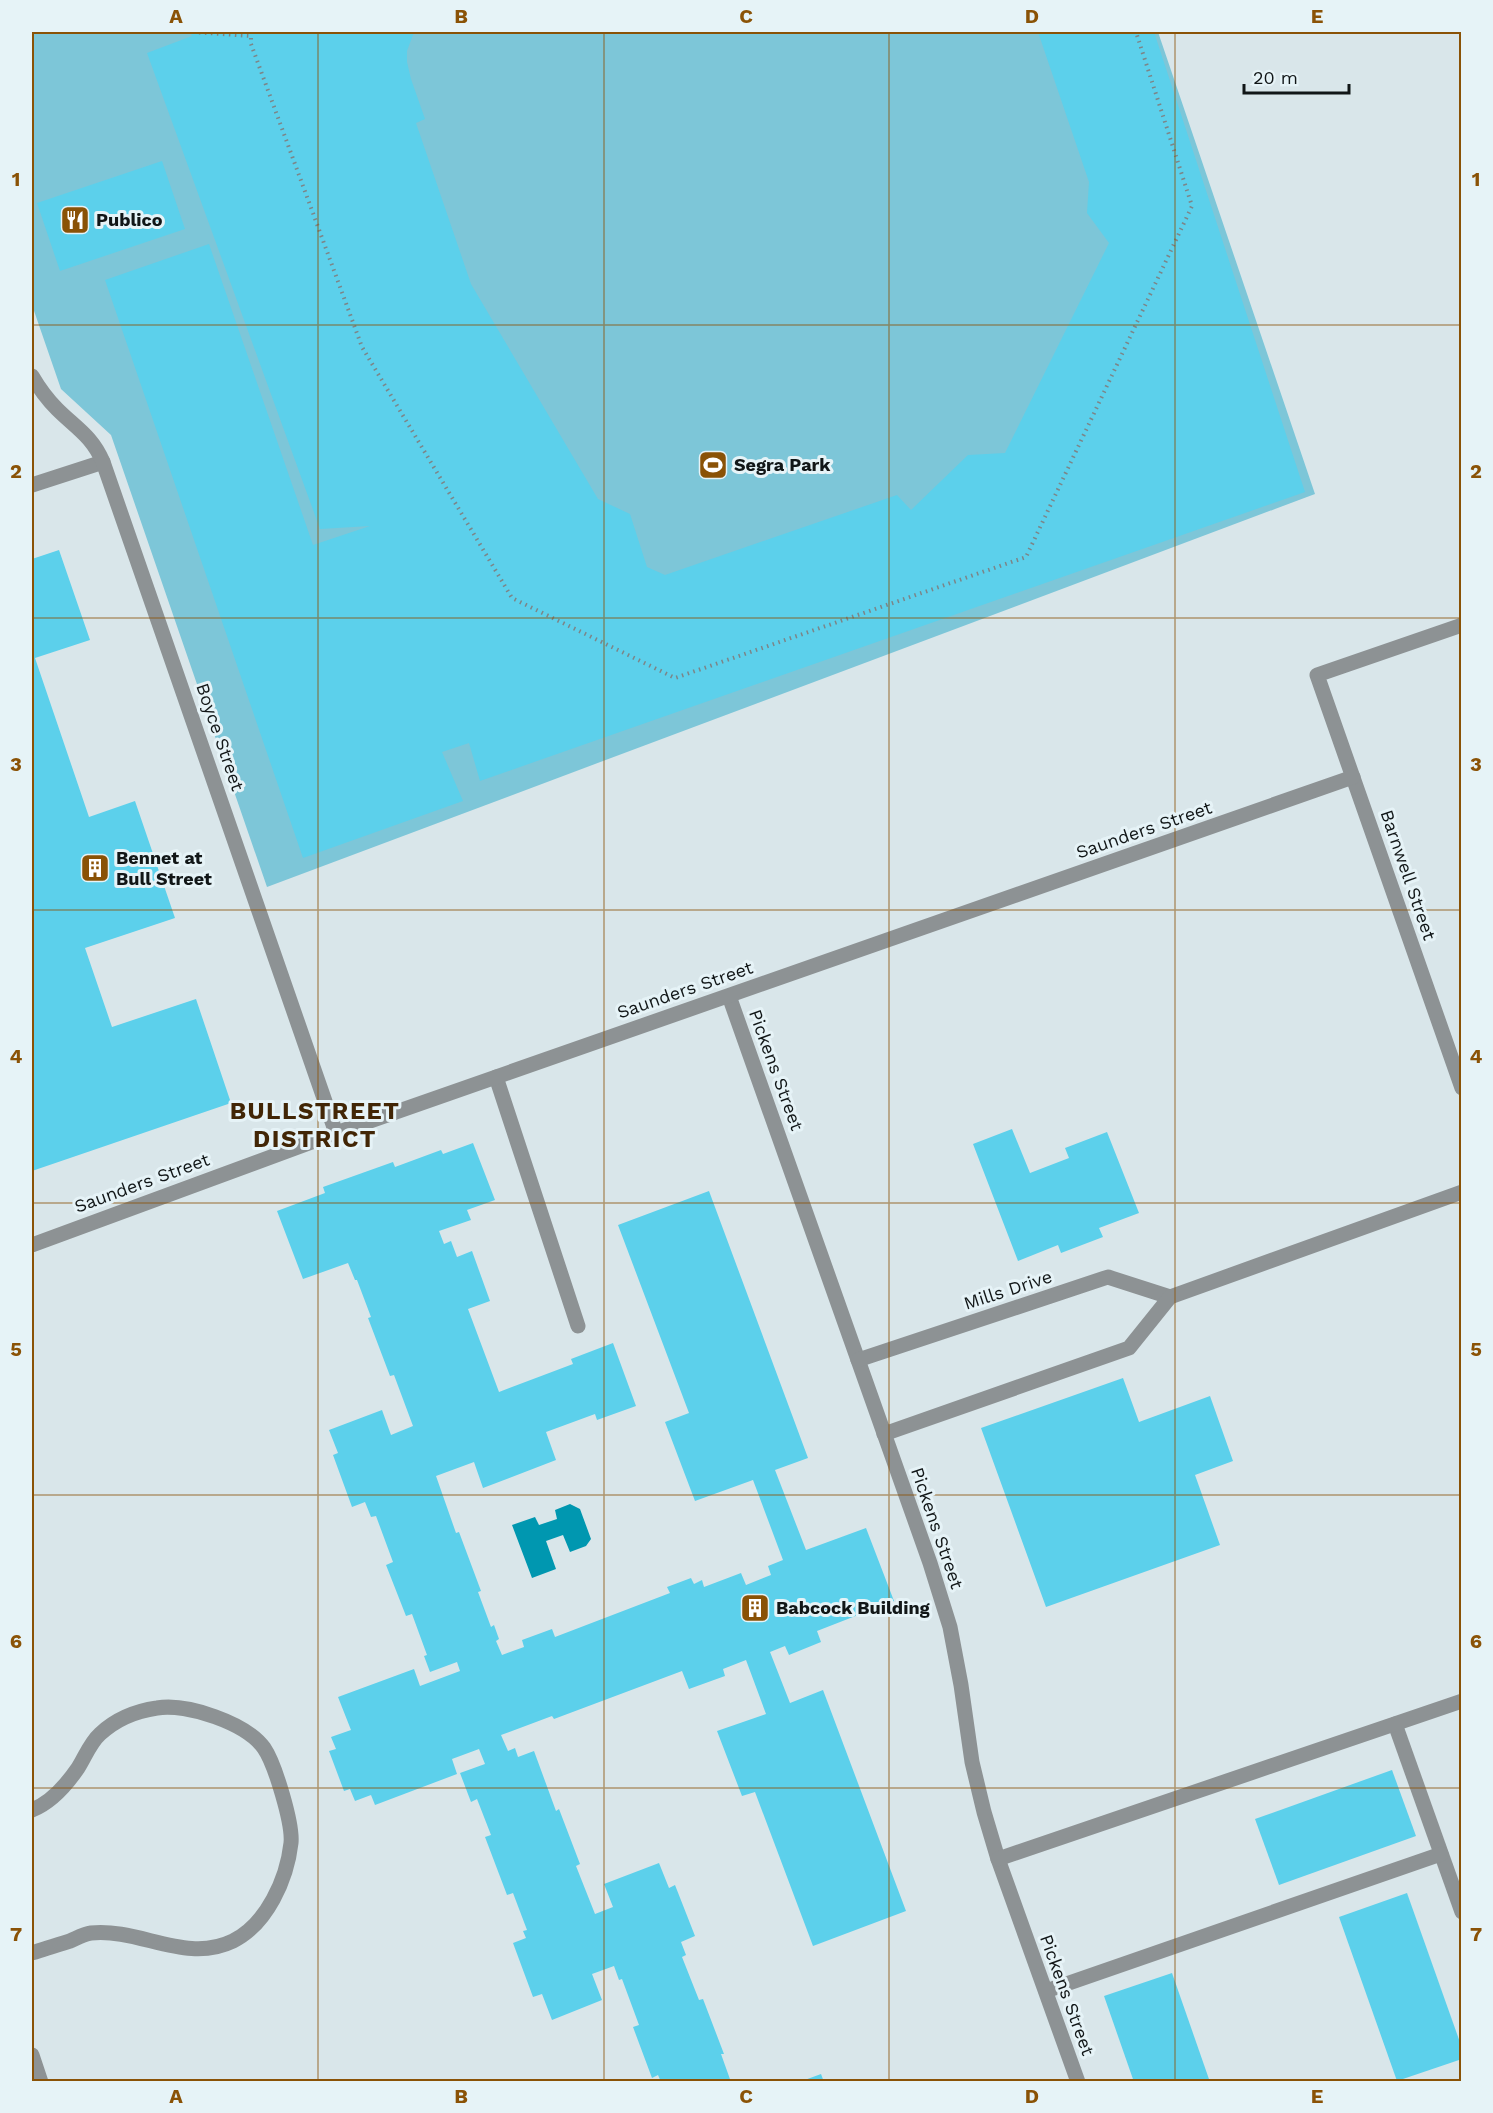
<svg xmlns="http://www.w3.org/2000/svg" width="1493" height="2113" font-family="'Work Sans',sans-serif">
	<rect width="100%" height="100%" fill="#d9e6ea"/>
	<path fill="#7dc6d8" d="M32,32h1126l157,462 -1048,393 -156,-452 -50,-46 -29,-84z"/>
	<path fill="#0097b0" d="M570,1504l10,5 11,30 -5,7 -16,6 -7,-17 -17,6 10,28 -24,9 -20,-53 23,-8 4,8 18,-6 -2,-9z"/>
	<g fill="#5cd0eb">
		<path d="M190,32h224l-7,19v11l4,17 14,40 -9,4 55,161 127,215 32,15 17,53 18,8 232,-80 14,15 57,-55 37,-2 104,-210 -22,-30 2,-31 -51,-150h116l151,460 -825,289 -11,-38 -27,9 21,49 -160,57 -198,-578 104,-36 104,301 57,-19 -50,3 -173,-476 45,-17z"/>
		<path d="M162,161l23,68 -125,42 -23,-68z"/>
		<path d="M59,550l31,90 -55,18 54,159 46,-16 40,117 -90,30 27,79 84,-28 35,104 -199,68v-612z"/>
		<path d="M1012,1129l18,44 39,-15 -4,-10 42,-16 32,81 -40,15 4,9 -42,16 -3,-8 -40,16 -45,-117z"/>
		<path d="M473,1143l22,57 -28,10 4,10 -32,11 5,13 7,-3 6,16 15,-6 18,50 -22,8 31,83 74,-28 -2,-5 42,-16 23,63 -39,14 -2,-6 -49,18 10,28 -73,28 -9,-26 -38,14 20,57 3,-1 22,59 -3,1 13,35 3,-2 5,14 -3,2 6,14 22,-8 -2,-7 30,-11 3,8 115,-44 -3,-6 24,-9 3,6 8,-4 2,7 37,-14 5,12 25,-10 -3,-9 15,-6 -30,-80 -58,21 -30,-79 24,-9 -71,-188 91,-34 99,267 -33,12 31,80 60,-22 28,73 -77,30 4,11 -32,13 -4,-9 -15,6 20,51 33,-13 83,221 -93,35 -58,-154 -13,4 -25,-65 49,-17 -20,-54 -23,9 2,7 -36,13 -7,-18 -128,48 -2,-3 -51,19 7,16 7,-3 3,9 16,-6 22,60 3,-2 21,55 -4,2 19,48 18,-7 -9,-23 55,-21 10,25 6,-3 20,51 -14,6 5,13 -4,2 17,43 4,-1 21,55h-3l10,28h-70l-3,-7 -6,3 -19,-51 6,-2 -17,-46 -3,1 -5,-14 -22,8 10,26 -50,20 -10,-26 -9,3 -20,-54 13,-5 -3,-7 4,-1 -14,-37 -6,2 -22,-58 6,-2 -14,-36 -6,3 -11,-29 25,-9 -6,-15 -27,10 5,15 -82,31 -4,-10 -16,6 -5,-12 -6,2 -15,-40 7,-2 -5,-12 20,-7 -13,-33 76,-28 6,17 40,-15 -3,-9 -27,10 -6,-16 3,-1 -15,-41 -6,2 -20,-51 7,-3 -17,-46 -5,1 -6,-15 -13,5 -19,-52 5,-2 -9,-23 53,-20 9,25 22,-9 -19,-51 -4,1 -22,-58 3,-1 -14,-37h-2l-7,-17 -45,16 -26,-68 48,-18 -2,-6 70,-25 2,5 46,-17 2,4z"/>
		<path d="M1123,1378l16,44 71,-26 23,65 -38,14 25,70 -174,62 -65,-179z"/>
		<path d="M1392,1770l24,66 -137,49 -24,-66z"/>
		<path d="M1407,1893l55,155v11l-65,22 -58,-164z"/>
		<path d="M1172,1973l38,109h-76l-30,-86z"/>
		<path d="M821,2074l3,8h-22v-1z"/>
	</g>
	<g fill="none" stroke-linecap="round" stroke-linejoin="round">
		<g stroke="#7c8588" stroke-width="4" stroke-dasharray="1.5 4.5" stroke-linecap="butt">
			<path d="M193,32l58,4"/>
			<path d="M251,32v12l111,303 150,251 163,80 351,-121 166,-351 -56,-174"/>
		</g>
		<g stroke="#8d9294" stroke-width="15">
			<path d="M32,485l71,-23"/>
			<path d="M496,1077l82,249"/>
			<path d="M1395,1724l67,188"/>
			<path d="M1046,1991l395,-137"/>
		</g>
		<g stroke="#8d9294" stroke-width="15">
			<path d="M32,376c7,12 15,23 25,33 19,19 35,27 46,53l233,671"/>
			<path d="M1462,625l-145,50 145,413"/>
			<path d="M729,996l201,567 20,64 11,58 11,77 12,50 14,47 80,223"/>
			<path d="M32,1245l304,-112 1017,-356"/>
			<path d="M858,1360l250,-83 62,20"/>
			<path d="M884,1434l245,-86 41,-51 292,-105"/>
			<path d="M32,1810c18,-7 35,-26 46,-42 7,-11 12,-25 22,-34 15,-14 36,-23 57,-26 30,-5 89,15 107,40 11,16 29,76 27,95 -4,36 -24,81 -58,98 -47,23 -93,-13 -142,-8 -7,1 -14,5 -21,8 -13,4 -26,8 -38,12"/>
			<path d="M998,1859l464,-158"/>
			<path d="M32,2055l9,27"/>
		</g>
	</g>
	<path fill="none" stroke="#8a5206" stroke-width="1.5" stroke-opacity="0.55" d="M318,32v2050M604,32v2050M889,32v2050M1175,32v2050M32,325h1430M32,618h1430M32,910h1430M32,1203h1430M32,1495h1430M32,1788h1430"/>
	<defs>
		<g id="restaurant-square" transform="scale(1.5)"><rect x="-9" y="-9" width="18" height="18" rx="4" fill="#8a5206" stroke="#e6f3f7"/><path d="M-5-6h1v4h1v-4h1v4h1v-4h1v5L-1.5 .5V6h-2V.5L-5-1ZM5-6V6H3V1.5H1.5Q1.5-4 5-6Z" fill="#fff"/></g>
		<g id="stadium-square" transform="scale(1.5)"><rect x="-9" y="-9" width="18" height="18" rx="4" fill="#8a5206" stroke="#e6f3f7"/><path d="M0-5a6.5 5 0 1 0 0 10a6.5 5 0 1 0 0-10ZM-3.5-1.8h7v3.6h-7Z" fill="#fff"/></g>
		<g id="building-square" transform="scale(1.5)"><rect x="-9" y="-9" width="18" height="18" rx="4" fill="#8a5206" stroke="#e6f3f7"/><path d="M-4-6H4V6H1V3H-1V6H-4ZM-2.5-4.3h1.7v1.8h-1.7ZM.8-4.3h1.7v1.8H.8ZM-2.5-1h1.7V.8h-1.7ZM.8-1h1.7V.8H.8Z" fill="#fff"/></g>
	</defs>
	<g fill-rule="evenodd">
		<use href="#restaurant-square" x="75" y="220"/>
		<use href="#stadium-square" x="713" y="465"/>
		<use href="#building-square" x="95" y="868"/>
		<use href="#building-square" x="755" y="1608"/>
	</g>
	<g text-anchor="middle" stroke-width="6" stroke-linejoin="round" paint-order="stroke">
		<g font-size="18" font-weight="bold" fill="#111617" stroke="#e6f3f7" text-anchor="start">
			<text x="96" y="226">Publico</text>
			<text x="734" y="471">Segra Park</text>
			<text x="116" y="864">Bennet at<tspan x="116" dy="21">Bull Street</tspan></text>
			<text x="776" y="1614">Babcock Building</text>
		</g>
		<g font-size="18" fill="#111617" stroke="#e6f3f7">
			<text transform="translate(220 737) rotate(71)" y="6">Boyce Street</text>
			<text transform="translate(1144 830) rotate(-19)" y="6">Saunders Street</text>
			<text transform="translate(1408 875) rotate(71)" y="6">Barnwell Street</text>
			<text transform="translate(685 990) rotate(-19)" y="6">Saunders Street</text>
			<text transform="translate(776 1070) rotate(70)" y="6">Pickens Street</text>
			<text transform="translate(142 1183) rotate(-20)" y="6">Saunders Street</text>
			<text transform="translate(1008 1290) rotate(-18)" y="6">Mills Drive</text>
			<text transform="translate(937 1528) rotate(71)" y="6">Pickens Street</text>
			<text transform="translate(1067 1995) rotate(70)" y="6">Pickens Street</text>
		</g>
		<g font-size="24" font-weight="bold" letter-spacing="1.5" fill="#422606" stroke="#e6f3f7">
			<text x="315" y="1119">BULLSTREET<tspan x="315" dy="28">DISTRICT</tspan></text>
		</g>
	</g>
	<rect width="1493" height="2113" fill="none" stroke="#e6f3f7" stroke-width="66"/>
	<path d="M1244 84v9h105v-9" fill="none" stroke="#111617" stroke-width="3"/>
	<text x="1253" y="84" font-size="18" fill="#111617" stroke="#e6f3f7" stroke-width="4.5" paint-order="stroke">20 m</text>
	<rect x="33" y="33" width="1427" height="2047" fill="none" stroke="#8a5206" stroke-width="2"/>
	<g font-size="20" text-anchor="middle" font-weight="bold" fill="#8a5206">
		<text x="176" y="23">A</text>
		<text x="461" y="23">B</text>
		<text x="746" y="23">C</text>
		<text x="1032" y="23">D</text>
		<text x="1317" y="23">E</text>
		<text x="16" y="186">1</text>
		<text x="1476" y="186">1</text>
		<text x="16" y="478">2</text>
		<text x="1476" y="478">2</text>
		<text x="16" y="771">3</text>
		<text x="1476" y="771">3</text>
		<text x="16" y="1063">4</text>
		<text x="1476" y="1063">4</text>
		<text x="16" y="1356">5</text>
		<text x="1476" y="1356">5</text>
		<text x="16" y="1648">6</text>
		<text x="1476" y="1648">6</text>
		<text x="16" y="1941">7</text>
		<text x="1476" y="1941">7</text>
		<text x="176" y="2103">A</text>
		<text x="461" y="2103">B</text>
		<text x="746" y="2103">C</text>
		<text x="1032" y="2103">D</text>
		<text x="1317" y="2103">E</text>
	</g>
</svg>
